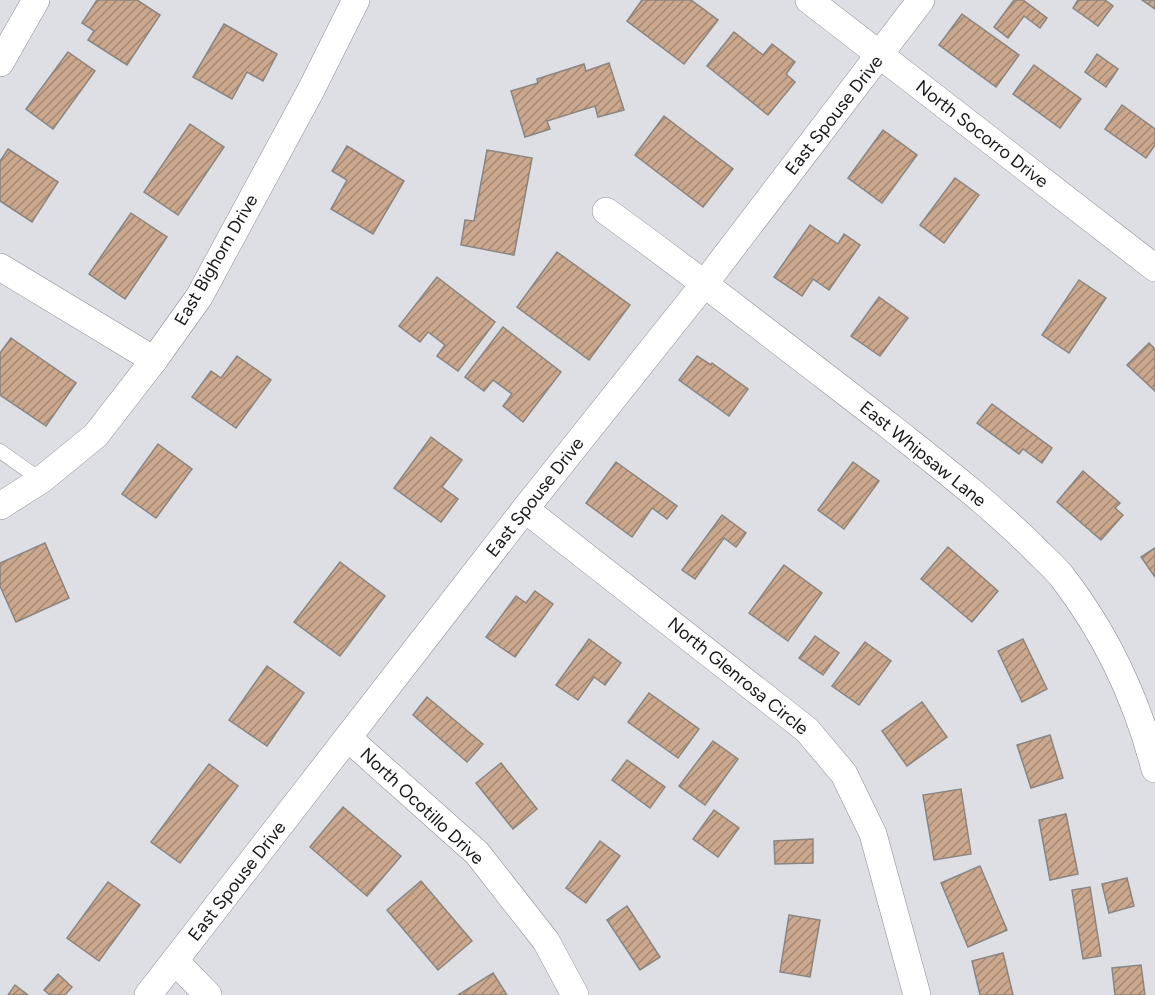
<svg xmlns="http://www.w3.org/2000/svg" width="1155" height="995" font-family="Figtree,sans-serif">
	<defs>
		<pattern id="building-hatch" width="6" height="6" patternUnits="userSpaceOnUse" patternTransform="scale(1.5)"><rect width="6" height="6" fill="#cba88d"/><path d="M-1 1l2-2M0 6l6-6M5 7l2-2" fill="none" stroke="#a48872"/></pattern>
	</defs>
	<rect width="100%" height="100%" fill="#dddfe4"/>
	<g fill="url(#building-hatch)" stroke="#8a8581" stroke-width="1.5">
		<path d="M97,0h40l23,15 -33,50 -39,-25 6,-9 -12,-8z"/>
		<path d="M642,0h49l27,20 -34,44 -57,-43z"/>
		<path d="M1014,0h9l24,18 -7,10 -16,-12 -16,22 -14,-11z"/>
		<path d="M1078,0h27l8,6 -15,20 -25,-18z"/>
		<path d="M1142,0h13v9z"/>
		<path d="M962,14l57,41 -23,32 -57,-42z"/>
		<path d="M224,24l53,30 -14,27 -16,-9 -15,27 -39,-22z"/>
		<path d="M734,32l29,23 9,-11 23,18 -9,12 9,8 -27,33 -61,-49z"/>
		<path d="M68,52l27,19 -42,58 -27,-20z"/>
		<path d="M1097,54l21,15 -12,18 -21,-15z"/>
		<path d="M609,63l15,47 -26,7 -3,-11 -48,15 3,8 -25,8 -14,-46 27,-8 -1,-4 47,-15 2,7z"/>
		<path d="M1034,65l47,34 -21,29 -47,-34z"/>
		<path d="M1122,105l33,24v16l-9,13 -41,-29z"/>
		<path d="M664,116l69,53 -30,38 -68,-52z"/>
		<path d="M190,124l34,23 -46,68 -34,-23z"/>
		<path d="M883,130l34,25 -35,48 -34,-25z"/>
		<path d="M347,146l57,35 -31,53 -42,-25 16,-29 -15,-9z"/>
		<path d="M8,149l50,33 -26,40 -32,-21v-40z"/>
		<path d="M487,150l45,8 -18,97 -53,-10 4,-25 9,1z"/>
		<path d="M955,178l24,17 -35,48 -24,-18z"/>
		<path d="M131,213l36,24 -42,62 -36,-25z"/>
		<path d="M810,225l28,19 6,-10 16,11 -31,45 -16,-11 -11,17 -28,-19z"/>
		<path d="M557,252l73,53 -41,55 -72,-53z"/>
		<path d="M437,277l58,45 -37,49 -21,-15 8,-11 -17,-13 -8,10 -21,-16z"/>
		<path d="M1079,280l27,18 -37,55 -27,-18z"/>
		<path d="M879,297l29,21 -28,38 -29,-20z"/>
		<path d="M503,327l58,45 -38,50 -20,-16 9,-12 -19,-14 -9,11 -19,-14z"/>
		<path d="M11,338l65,45 -30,43 -46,-31v-42z"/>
		<path d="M1149,343l6,6v42l-28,-26z"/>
		<path d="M237,356l34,24 -35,48 -44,-31 19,-26 10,7z"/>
		<path d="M697,356l14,9 1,-2 36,26 -19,27 -50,-36z"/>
		<path d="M992,404l60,44 -10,15 -19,-14 -4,5 -42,-31z"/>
		<path d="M431,437l31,23 -20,27 16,12 -17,23 -47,-34z"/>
		<path d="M158,444l34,25 -36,49 -34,-24z"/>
		<path d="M616,462l61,44 -10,13 -15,-11 -20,29 -46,-34z"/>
		<path d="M853,462l26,19 -35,48 -26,-19z"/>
		<path d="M1083,471l37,32 -5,5 8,7 -22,25 -44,-38z"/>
		<path d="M722,515l24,18 -10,14 -12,-9 -29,41 -13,-9z"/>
		<path d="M45,543l24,55 -53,24 -16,-36v-23z"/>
		<path d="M948,547l50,44 -26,31 -51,-43z"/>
		<path d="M1155,548v29l-14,-20z"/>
		<path d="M340,562l45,34 -45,60 -46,-34z"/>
		<path d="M784,565l38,28 -34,48 -39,-28z"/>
		<path d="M535,591l18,13 -38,53 -29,-20 30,-41 10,7z"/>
		<path d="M815,636l24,17 -16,22 -24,-17z"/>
		<path d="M589,639l32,24 -16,22 -11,-8 -16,23 -22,-15z"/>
		<path d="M1023,639l24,50 -25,13 -24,-51z"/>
		<path d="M865,642l26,19 -32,44 -27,-19z"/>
		<path d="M267,666l37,27 -37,53 -38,-26z"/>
		<path d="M649,693l50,36 -21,29 -50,-36z"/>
		<path d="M427,697l56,47 -16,18 -54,-47z"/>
		<path d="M922,702l25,35 -40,29 -25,-35z"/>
		<path d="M1050,735l13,43 -32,10 -14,-43z"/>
		<path d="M713,741l25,18 -33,46 -26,-19z"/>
		<path d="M627,760l38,27 -15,21 -38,-28z"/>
		<path d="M501,763l36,46 -24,20 -37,-46z"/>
		<path d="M209,764l29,22 -58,77 -29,-21z"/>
		<path d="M961,789l10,65 -37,6 -11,-65z"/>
		<path d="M343,807l58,49 -34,40 -57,-49z"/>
		<path d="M714,810l25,18 -21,29 -25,-18z"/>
		<path d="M1066,814l12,60 -28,6 -11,-60z"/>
		<path d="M813,839v24l-38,1 -1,-23z"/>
		<path d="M600,841l20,15 -34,47 -20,-15z"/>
		<path d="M980,866l27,64 -39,17 -27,-64z"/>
		<path d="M1127,878l7,28 -25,7 -7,-29z"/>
		<path d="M421,881l51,60 -34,29 -51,-60z"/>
		<path d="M108,882l32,23 -41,56 -32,-23z"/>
		<path d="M1090,887l11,69 -18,3 -11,-69z"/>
		<path d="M627,906l33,51 -20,13 -33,-50z"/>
		<path d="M789,915l31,5 -10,57 -30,-5z"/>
		<path d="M1003,953l10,42h-33l-8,-34z"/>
		<path d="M1141,965l4,30h-30l-3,-27z"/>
		<path d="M493,973l14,22h-49z"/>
		<path d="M58,974l14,13 -7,8h-15l-6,-5z"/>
		<path d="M15,985l13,10h-20z"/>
	</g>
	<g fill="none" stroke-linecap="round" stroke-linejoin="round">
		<g stroke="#8c8d93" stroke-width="15">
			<path id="lane" d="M0,451l41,29"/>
		</g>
		<g stroke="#8c8d93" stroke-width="28">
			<g id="street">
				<path d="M809,0l346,268"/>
				<path d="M0,63l36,-63"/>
				<path d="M606,211c97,70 191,144 286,217 48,38 95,74 139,117 10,11 23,21 32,33 43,56 74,122 92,191"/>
				<path d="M0,267l154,93"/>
				<path d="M0,506l41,-26 55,-45 58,-75 45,-63 112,-207 45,-90"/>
				<path d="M525,509l282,221 37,44 29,60 44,161"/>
				<path d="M348,738l129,115 69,88 29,54"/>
				<path d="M175,961l33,34"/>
				<path d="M148,995l377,-486 180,-226 216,-283"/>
			</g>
		</g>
		<use href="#lane" stroke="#fff" stroke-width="14"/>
		<use href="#street" stroke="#fff" stroke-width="27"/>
	</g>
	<g text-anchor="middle" stroke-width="6" stroke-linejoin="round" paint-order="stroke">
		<g font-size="18" fill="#17181a" stroke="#fff">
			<text transform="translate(834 115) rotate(-52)" y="6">East Spouse Drive</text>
			<text transform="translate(982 134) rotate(38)" y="6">North Socorro Drive</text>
			<text transform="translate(216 260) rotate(-60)" y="6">East Bighorn Drive</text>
			<text transform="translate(923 454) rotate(39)" y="6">East Whipsaw Lane</text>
			<text transform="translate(535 497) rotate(-52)" y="6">East Spouse Drive</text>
			<text transform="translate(738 676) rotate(39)" y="6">North Glenrosa Circle</text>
			<text transform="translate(422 806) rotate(43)" y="6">North Ocotillo Drive</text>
			<text transform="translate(237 881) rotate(-52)" y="6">East Spouse Drive</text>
		</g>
	</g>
</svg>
